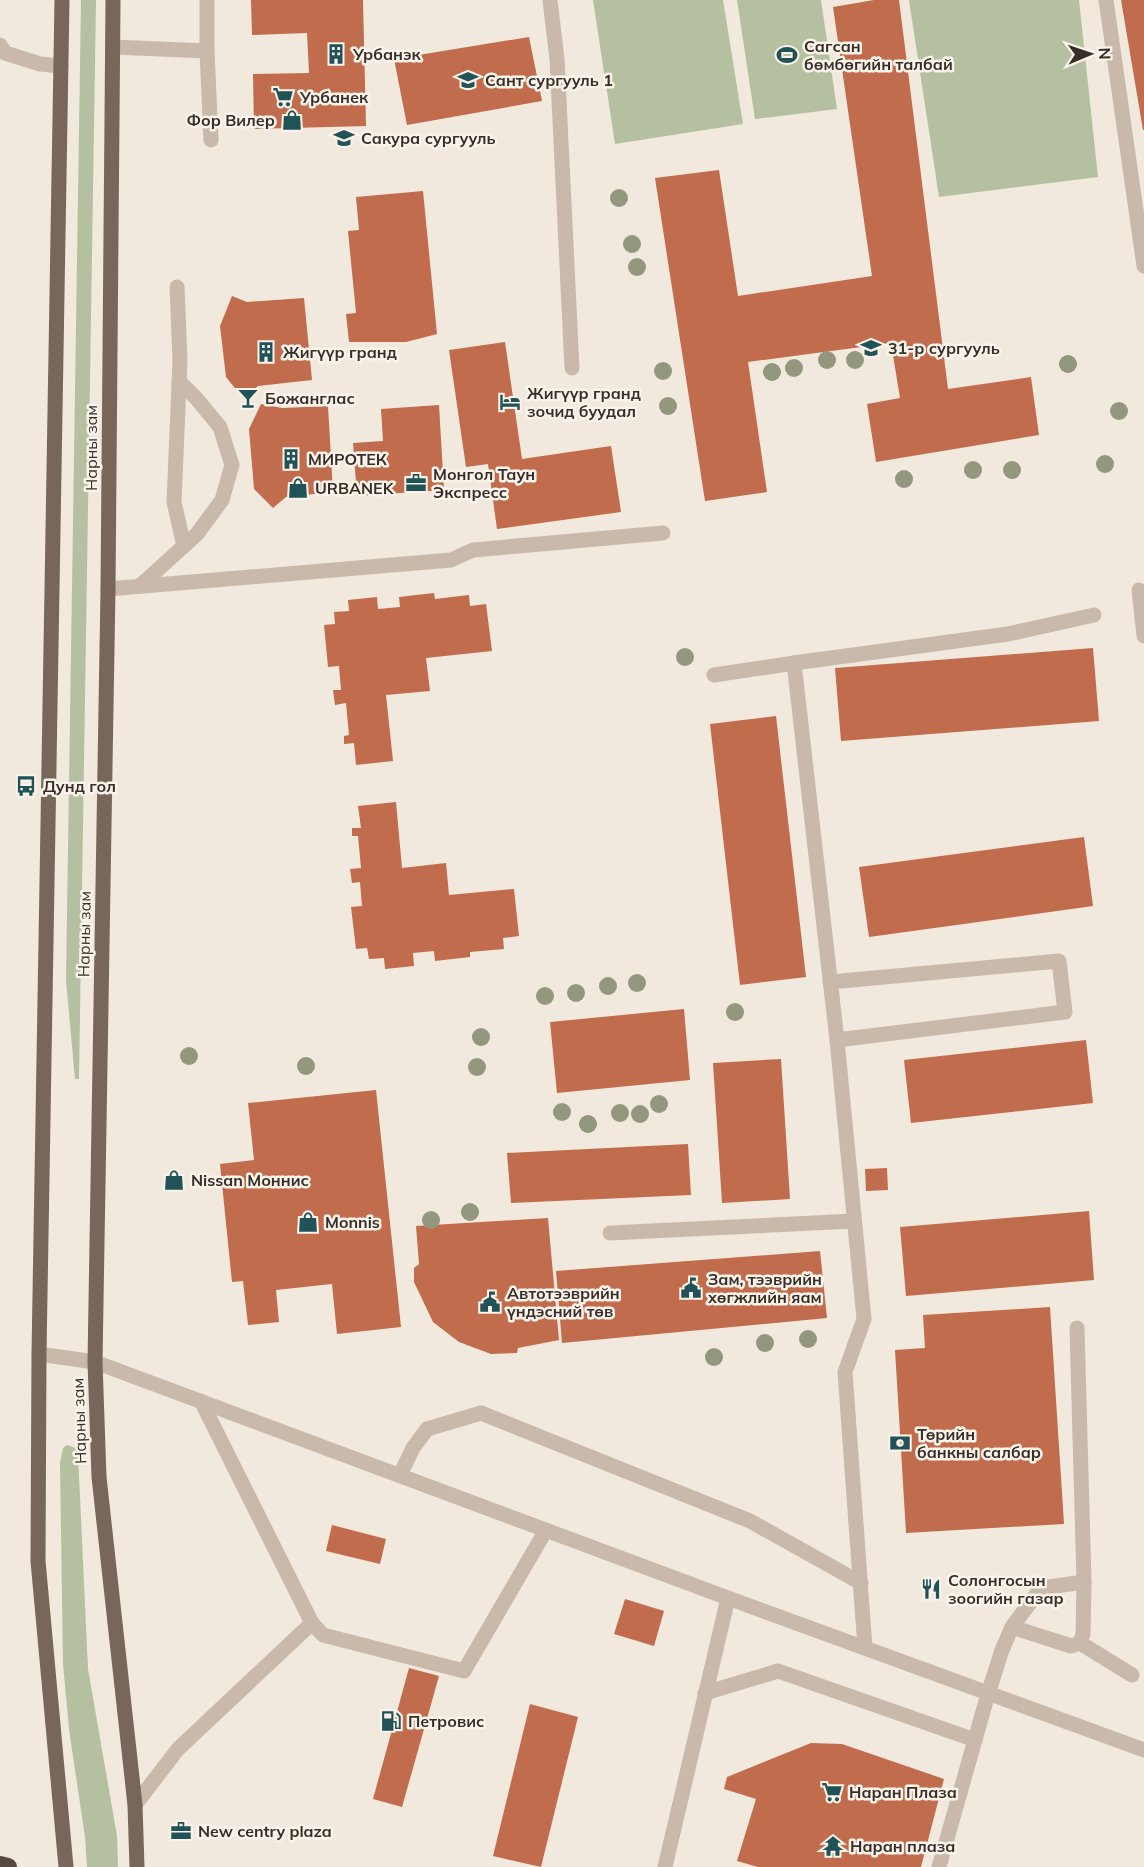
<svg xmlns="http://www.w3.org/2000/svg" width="1144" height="1867" font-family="Mulish,sans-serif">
	<rect width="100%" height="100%" fill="#f1e9de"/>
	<g fill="#b4c09f">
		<path d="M81,0h15l-17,1079h-4l-9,-99z"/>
		<path d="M593,0h130l20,124 -128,20z"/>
		<path d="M737,0h84l16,109 -82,10z"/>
		<path d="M909,0h170l19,177 -159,20z"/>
		<path d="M67,1445l9,3 2,6 10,215 29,167 1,31h-31l-2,-30 -16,-108 -6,-65 -3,-201 3,-15z"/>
	</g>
	<g fill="#c06c4d">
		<path d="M251,0h112l3,126 -112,3 -1,-55 56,-1 -2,-40 -55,2z"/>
		<path d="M874,0h25l49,389 83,-12 8,58 -163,27 -9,-58 33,-6 -9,-55 -143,19 19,130 -62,9 -50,-323 64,-8 19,126 134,-20 -39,-269z"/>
		<path d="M1121,0h23v130h-1z"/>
		<path d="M529,37l13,64 -135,24 -13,-66z"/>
		<path d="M423,191l14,143 -31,8h-57l-3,-28 10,-1 -8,-82 11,-1 -3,-33z"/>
		<path d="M232,296l15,6 57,-4 8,82 -54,6 -15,12 -17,-21 -6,-51z"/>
		<path d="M505,342l17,117 89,-13 10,66 -124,17 -9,-65 -22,3 -17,-117z"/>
		<path d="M261,404l21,4 46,-2 5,86 -47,5 -13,11 -19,-19 -5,-60z"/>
		<path d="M439,405l5,85 -87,6 -4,-53 30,-2 -2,-32z"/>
		<path d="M434,593l1,6 34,-4 1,11 16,-2 6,47 -66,7 4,33 -44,4 7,66 -37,4 -2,-22 -10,1v-8l5,-1 -3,-32 -11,2 -2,-15h8l-2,-24 -11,1 -4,-42 11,-1 -1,-12 15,-1 -1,-11 29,-3 1,12 22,-2 -1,-10z"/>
		<path d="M1093,648l6,73 -258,20 -6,-73z"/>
		<path d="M776,716l30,261 -66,8 -30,-261z"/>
		<path d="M396,802l6,66 44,-5 3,32 65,-6 5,47 -16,2 1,11 -34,3v5l-35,4 -1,-10 -21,2 1,13 -29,3 -1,-11 -15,1 -2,-11 -11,1 -5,-42 11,-1 -2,-24 -8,1 -2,-14 11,-1 -3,-32h-6v-8h9l-3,-22z"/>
		<path d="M1084,837l9,69 -224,31 -10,-70z"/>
		<path d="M684,1009l6,71 -133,13 -7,-71z"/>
		<path d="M1086,1040l7,63 -182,20 -7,-63z"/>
		<path d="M781,1059l9,140 -68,4 -9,-140z"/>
		<path d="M376,1090l25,237 -64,7 -5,-50 -56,6 3,32 -31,3 -5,-44 -11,1 -12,-118 34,-4 -6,-57z"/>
		<path d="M688,1144l3,51 -180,8 -4,-50z"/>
		<path d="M887,1168l1,22 -22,1 -1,-22z"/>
		<path d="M1089,1211l5,69 -188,16 -6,-69z"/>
		<path d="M548,1218l11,122 -41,8 -1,5 -26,1 -32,-12 -26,-20 -19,-40v-14l5,-4 -3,-38z"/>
		<path d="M820,1251l7,67 -265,25 -6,-72z"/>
		<path d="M1050,1307l14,217 -158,9 -11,-183 30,-2 -2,-33z"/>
		<path d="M332,1525l54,14 -6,25 -54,-13z"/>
		<path d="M625,1599l39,12 -10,35 -40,-12z"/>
		<path d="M409,1668l30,8 -37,131 -29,-8z"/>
		<path d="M530,1704l48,13 -37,150 -48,-11z"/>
		<path d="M811,1743l31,1 102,35 -23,88h-163l-21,-6 19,-62 -32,-10 3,-12z"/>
	</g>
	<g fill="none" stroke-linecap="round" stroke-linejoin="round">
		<g stroke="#c9b9aa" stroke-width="15">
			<path d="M550,0l7,59 15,309"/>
			<path d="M1106,0l38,266"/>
			<path d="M0,45l5,8 35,11 21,2"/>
			<path d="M113,47l94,4v-51"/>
			<path d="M207,51l4,89"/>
			<path d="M177,287l3,73 -6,142 10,44"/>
			<path d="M141,585l56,-51 25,-34 10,-35 -12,-38 -24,-29 -17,-17"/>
			<path d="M108,589l343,-29 22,-10 190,-17"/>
			<path d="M1139,590l5,46"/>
			<path d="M794,663l43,377 27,279 -19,53 20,276"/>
			<path d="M714,675l80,-12 214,-29 86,-19"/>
			<path d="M830,982l229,-21 6,51 -228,28"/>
			<path d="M610,1233l244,-12"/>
			<path d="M39,1354l56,8 633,236 416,152"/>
			<path d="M400,1475l13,-27 14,-19 54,-16 269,108 111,62"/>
			<path d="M312,1623l11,12 141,36 82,-141"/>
			<path d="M1012,1627l26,-35 11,-5 35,-5"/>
			<path d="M1080,1643l52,32"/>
			<path d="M705,1693l73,-22 197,69"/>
			<path d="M135,1805l43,-56 134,-126 -111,-222"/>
			<path d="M665,1867l63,-269"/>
			<path d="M939,1867l49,-173 14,-44 10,-23 59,19 9,-3 3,-9 1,-52 -7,-254"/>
		</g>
		<g stroke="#78665b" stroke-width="15">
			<path d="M62,0l-23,1354 -1,207 28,306"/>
			<path d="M113,0l-5,589 -13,773 4,115 36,328 2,62"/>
		</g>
		<path stroke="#574941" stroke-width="18" d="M0,1865l8,2"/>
	</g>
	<g fill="#92977d">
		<circle cx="619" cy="198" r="9"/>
		<circle cx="632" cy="244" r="9"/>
		<circle cx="637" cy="267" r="9"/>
		<circle cx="827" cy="360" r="9"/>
		<circle cx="855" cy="360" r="9"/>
		<circle cx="1068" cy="364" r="9"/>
		<circle cx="794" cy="368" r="9"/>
		<circle cx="663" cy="371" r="9"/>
		<circle cx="772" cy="372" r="9"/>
		<circle cx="668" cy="406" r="9"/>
		<circle cx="1119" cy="411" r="9"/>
		<circle cx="1105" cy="464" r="9"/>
		<circle cx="973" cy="470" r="9"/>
		<circle cx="1012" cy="470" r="9"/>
		<circle cx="904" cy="479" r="9"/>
		<circle cx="685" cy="657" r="9"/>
		<circle cx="637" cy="983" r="9"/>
		<circle cx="608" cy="986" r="9"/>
		<circle cx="576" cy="993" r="9"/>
		<circle cx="545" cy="996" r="9"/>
		<circle cx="735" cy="1012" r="9"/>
		<circle cx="481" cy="1037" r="9"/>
		<circle cx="189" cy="1056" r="9"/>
		<circle cx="306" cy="1066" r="9"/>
		<circle cx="477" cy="1067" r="9"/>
		<circle cx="659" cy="1104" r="9"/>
		<circle cx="562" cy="1112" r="9"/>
		<circle cx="620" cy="1113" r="9"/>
		<circle cx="640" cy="1114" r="9"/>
		<circle cx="588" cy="1124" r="9"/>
		<circle cx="470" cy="1212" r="9"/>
		<circle cx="431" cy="1220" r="9"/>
		<circle cx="808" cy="1339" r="9"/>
		<circle cx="765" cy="1343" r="9"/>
		<circle cx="714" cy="1357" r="9"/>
	</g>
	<defs>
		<g id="building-bare" transform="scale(1.62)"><path d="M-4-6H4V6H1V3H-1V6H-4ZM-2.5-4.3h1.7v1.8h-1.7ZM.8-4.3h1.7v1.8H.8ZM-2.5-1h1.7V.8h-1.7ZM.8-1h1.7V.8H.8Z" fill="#215257" stroke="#f9f3ea" stroke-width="2.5" paint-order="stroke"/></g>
		<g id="stadium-bare" transform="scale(1.62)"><path d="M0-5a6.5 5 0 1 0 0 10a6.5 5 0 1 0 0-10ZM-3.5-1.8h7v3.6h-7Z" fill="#215257" stroke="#f9f3ea" stroke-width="2.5" paint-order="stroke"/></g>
		<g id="school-bare" transform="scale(1.62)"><path d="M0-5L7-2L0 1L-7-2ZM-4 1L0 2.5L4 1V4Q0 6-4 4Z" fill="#215257" stroke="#f9f3ea" stroke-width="2.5" paint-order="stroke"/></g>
		<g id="supermarket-bare" transform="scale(1.62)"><path d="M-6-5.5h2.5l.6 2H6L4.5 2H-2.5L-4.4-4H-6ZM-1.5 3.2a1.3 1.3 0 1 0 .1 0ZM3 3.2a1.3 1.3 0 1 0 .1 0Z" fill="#215257" stroke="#f9f3ea" stroke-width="2.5" paint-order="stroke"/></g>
		<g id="shop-bare" transform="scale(1.62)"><path d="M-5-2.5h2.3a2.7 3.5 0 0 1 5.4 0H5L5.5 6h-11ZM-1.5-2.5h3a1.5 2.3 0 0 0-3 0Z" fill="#215257" stroke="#f9f3ea" stroke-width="2.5" paint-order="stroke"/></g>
		<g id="bar-bare" transform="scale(1.62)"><path d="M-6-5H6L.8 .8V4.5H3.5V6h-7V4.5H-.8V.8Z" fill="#215257" stroke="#f9f3ea" stroke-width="2.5" paint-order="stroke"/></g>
		<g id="hotel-bare" transform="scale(1.62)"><path d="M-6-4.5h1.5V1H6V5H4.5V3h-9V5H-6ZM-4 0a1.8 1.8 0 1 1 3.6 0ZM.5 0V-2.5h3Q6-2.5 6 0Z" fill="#215257" stroke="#f9f3ea" stroke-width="2.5" paint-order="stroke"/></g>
		<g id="office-bare" transform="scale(1.62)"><path d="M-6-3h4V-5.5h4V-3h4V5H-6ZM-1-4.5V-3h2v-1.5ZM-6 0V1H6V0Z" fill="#215257" stroke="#f9f3ea" stroke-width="2.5" paint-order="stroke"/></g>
		<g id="bus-bare" transform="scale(1.62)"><path d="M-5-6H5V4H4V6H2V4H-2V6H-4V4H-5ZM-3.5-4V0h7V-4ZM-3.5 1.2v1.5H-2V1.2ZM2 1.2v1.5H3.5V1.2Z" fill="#215257" stroke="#f9f3ea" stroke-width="2.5" paint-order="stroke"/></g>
		<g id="civic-bare" transform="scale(1.62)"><path d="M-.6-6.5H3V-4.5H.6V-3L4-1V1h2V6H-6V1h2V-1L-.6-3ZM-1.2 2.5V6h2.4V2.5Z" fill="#215257" stroke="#f9f3ea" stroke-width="2.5" paint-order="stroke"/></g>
		<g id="bank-bare" transform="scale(1.62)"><path d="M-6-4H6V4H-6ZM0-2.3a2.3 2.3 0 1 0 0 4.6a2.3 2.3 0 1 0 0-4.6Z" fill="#215257" stroke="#f9f3ea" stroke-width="2.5" paint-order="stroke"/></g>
		<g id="restaurant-bare" transform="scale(1.62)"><path d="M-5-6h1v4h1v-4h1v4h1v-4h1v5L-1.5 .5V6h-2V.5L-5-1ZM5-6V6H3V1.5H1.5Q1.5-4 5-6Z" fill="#215257" stroke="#f9f3ea" stroke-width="2.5" paint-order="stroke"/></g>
		<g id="fuel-bare" transform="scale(1.62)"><path d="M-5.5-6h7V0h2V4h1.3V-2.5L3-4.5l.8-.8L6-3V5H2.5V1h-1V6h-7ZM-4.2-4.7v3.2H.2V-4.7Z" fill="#215257" stroke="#f9f3ea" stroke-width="2.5" paint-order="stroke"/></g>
		<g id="temple-bare" transform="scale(1.62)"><path d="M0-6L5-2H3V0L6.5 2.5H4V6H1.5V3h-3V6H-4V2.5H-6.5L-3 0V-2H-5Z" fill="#215257" stroke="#f9f3ea" stroke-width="2.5" paint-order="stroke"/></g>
	</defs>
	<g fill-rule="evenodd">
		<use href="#building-bare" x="336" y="54"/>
		<use href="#stadium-bare" x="787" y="55"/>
		<use href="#school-bare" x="468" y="80"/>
		<use href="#supermarket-bare" x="283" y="97"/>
		<use href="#shop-bare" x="292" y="120"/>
		<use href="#school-bare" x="344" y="138"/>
		<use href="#school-bare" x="871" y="348"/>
		<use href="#building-bare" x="266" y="352"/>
		<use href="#bar-bare" x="248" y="398"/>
		<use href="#hotel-bare" x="510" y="402"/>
		<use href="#building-bare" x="291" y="459"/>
		<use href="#office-bare" x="416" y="483"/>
		<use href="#shop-bare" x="298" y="488"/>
		<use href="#bus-bare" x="26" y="786"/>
		<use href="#shop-bare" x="174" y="1180"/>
		<use href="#shop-bare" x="308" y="1222"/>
		<use href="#civic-bare" x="691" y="1288"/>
		<use href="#civic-bare" x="490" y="1302"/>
		<use href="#bank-bare" x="900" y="1443"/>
		<use href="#restaurant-bare" x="931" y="1589"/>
		<use href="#fuel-bare" x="391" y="1721"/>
		<use href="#supermarket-bare" x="832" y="1792"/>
		<use href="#office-bare" x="181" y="1831"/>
		<use href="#temple-bare" x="833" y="1846"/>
	</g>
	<g text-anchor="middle" stroke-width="5" stroke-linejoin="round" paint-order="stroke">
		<g font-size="16" font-weight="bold" fill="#372e29" stroke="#f9f3ea" text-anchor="start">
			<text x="804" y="52">Сагсан<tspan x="804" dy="18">бөмбөгийн талбай</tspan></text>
			<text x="353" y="60">Урбанэк</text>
			<text x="485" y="86">Сант сургууль 1</text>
			<text x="300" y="103">Урбанек</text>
			<text x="275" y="126" text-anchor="end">Фор Вилер</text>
			<text x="361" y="144">Сакура сургууль</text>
			<text x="888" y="354">31-р сургууль</text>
			<text x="283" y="358">Жигүүр гранд</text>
			<text x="527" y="399">Жигүүр гранд<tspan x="527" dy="18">зочид буудал</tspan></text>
			<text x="265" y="404">Божанглас</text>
			<text x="308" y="465">МИРОТЕК</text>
			<text x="433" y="480">Монгол Таун<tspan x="433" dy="18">Экспресс</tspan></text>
			<text x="315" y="494">URBANEK</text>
			<text x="43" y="792">Дунд гол</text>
			<text x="191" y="1186">Nissan Моннис</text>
			<text x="325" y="1228">Monnis</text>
			<text x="708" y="1285">Зам, тээврийн<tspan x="708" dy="18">хөгжлийн яам</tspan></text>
			<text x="507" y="1299">Автотээврийн<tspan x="507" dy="18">үндэсний төв</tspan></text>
			<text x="917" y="1440">Төрийн<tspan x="917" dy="18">банкны салбар</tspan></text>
			<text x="948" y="1586">Солонгосын<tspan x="948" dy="18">зоогийн газар</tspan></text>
			<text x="408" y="1727">Петровис</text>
			<text x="849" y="1798">Наран Плаза</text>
			<text x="198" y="1837">New centry plaza</text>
			<text x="850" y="1852">Наран плаза</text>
		</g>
		<g font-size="16" fill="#372e29" stroke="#f9f3ea">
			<text transform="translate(91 448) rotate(-90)" y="6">Нарны зам</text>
			<text transform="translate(84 934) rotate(-89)" y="6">Нарны зам</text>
			<text transform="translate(79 1421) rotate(-92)" y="6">Нарны зам</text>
		</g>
	</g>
	<g transform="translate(1090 54) rotate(88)" stroke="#f9f3ea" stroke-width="4.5" paint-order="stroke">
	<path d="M0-4.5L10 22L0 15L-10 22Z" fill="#372e29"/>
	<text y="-9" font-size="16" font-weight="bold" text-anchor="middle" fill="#372e29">N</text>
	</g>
</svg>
